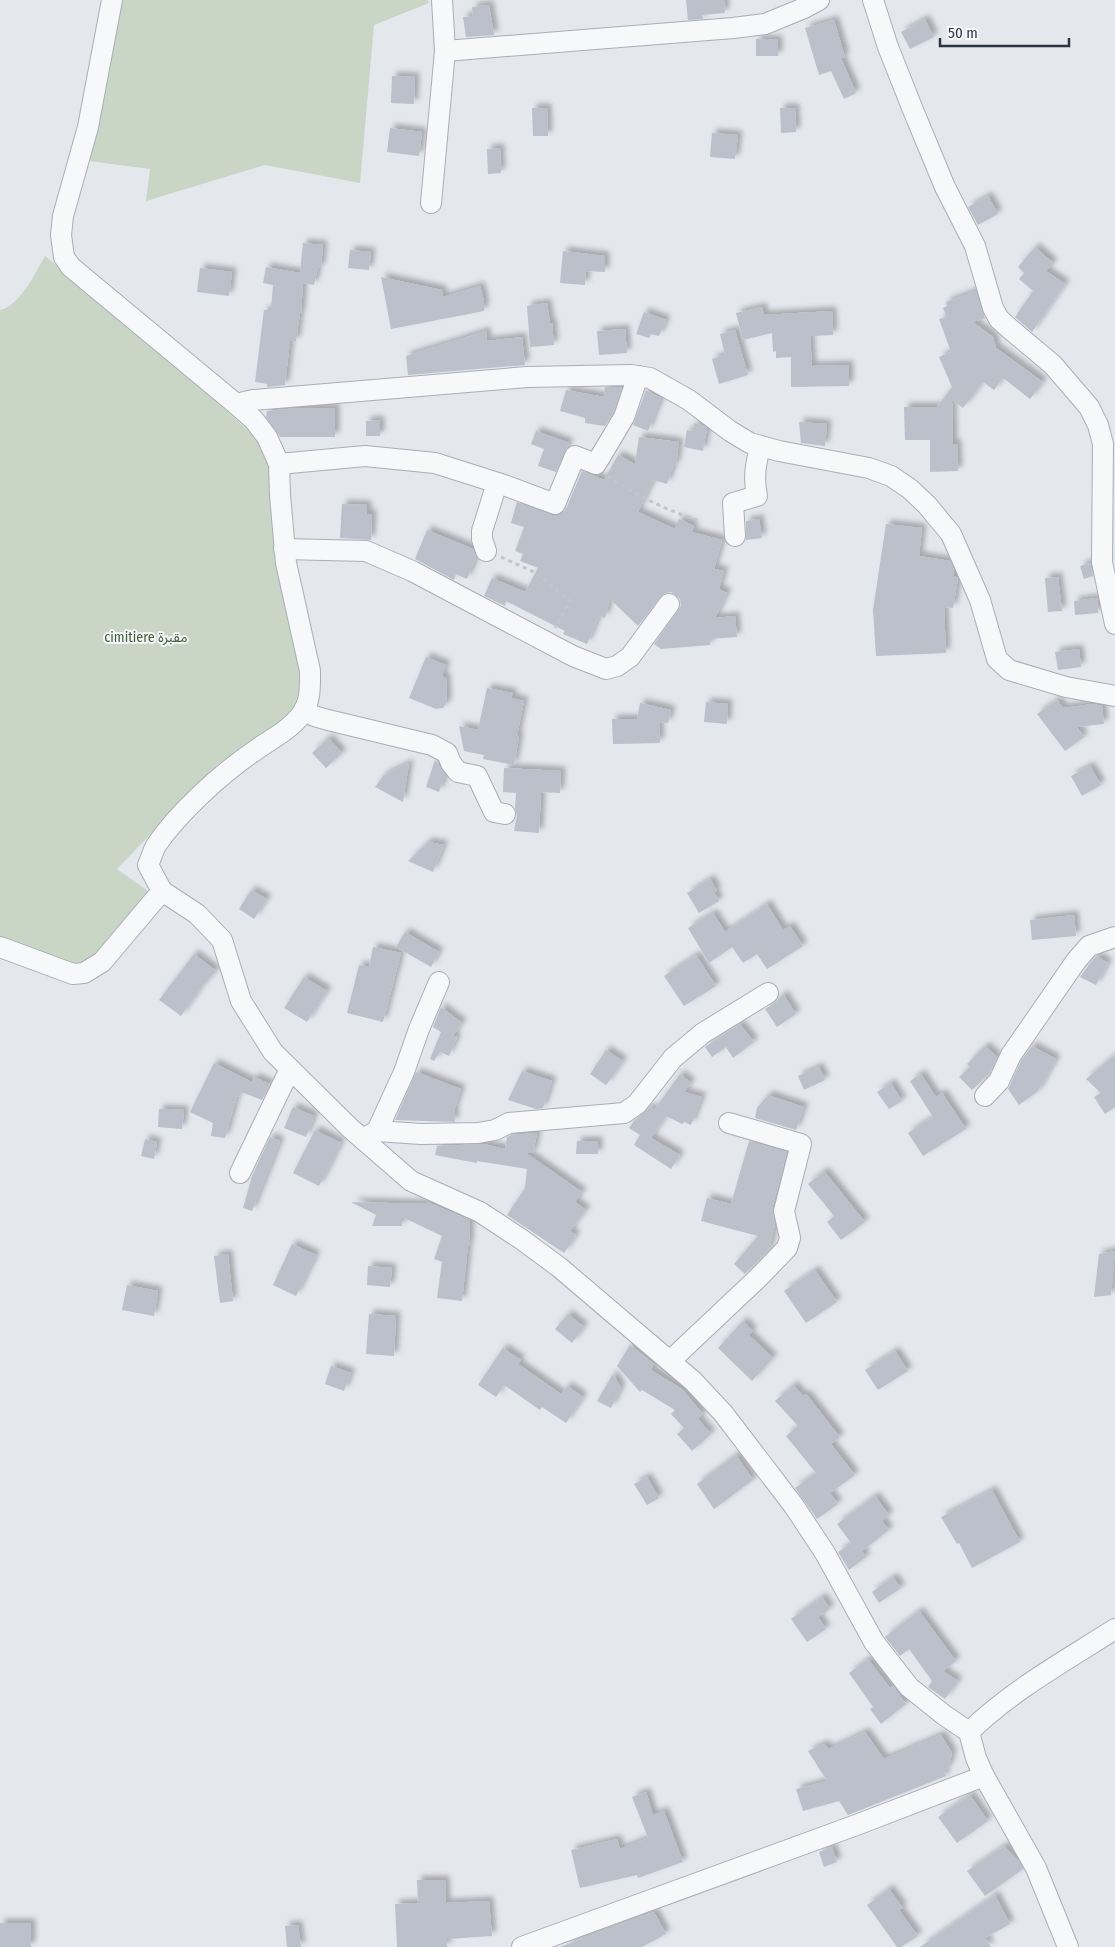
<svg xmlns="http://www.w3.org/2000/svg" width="1115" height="1947" font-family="'Fira Sans Condensed','Noto Sans Arabic',sans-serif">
	<defs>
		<filter id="shadow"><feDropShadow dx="4.5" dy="-4.5" stdDeviation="2.5" flood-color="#0004"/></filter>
	</defs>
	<rect width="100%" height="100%" fill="#e4e7ec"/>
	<g fill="#c9d6c5">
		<path d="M121,0h307l1,3 -55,22 -14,158 -95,-18 -119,36 4,-32 -61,-8z"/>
		<path d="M45,256l120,98 99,91 9,20 31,212 -3,21 -17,24 -67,43 -100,104 31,22 -55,66 -5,4 -14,3 -74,-25v-629c19,-3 36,-38 45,-54z"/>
	</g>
	<g fill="#bbc0ca" filter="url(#shadow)">
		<path d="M686,0h38l1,13 -23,2 1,4 -15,1z"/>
		<path d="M489,5l5,30 -28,2 -3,-20 10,-1 -1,-9z"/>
		<path d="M925,19l9,18 -24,12 -9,-17z"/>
		<path d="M834,20l11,37 -4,1 15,35 -12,6 -13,-28 -12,4 -14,-47z"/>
		<path d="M756,39l22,1v16h-22z"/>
		<path d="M392,76l23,1 -1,27 -23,-1z"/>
		<path d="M532,108h15l1,28h-15z"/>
		<path d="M780,108h15l1,24 -15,1z"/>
		<path d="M390,128l32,4 -3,24 -32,-4z"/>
		<path d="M712,133l26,2 -3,24 -25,-2z"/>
		<path d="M500,148l1,25 -13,1 -1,-25z"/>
		<path d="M988,196l10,18 -20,11 -10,-18z"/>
		<path d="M303,243l20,2 -2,23 -3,-1 -4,18 -11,-2 -2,30h-1l-4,28h-6l-5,44 -18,2v-3l-12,-2 9,-72h7l2,-25 -10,-2 3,-16 34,6z"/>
		<path d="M1035,247l18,16 -7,8 19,13 -33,48 -17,-15 18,-26 -14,-12 5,-6 -6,-6z"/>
		<path d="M350,250l21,2 -2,18 -21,-2z"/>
		<path d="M563,251l42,5v16l-19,-1 -1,14 -25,-2z"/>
		<path d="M200,268l32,4 -3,24 -32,-4z"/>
		<path d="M381,277l61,13 1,7 37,-11 4,15v10l-93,18z"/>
		<path d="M976,291l9,27 -12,4 20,15 3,11 47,34 -13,17 -27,-21 -9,12 -11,-8 -20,26 -11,-8 1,44h4l1,27 -28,1v-32h-25l-1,-33h33l15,-20 -13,-30 12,-5 -12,-33 8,-2 -4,-9 4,-2 -1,-4z"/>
		<path d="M547,303l3,20h2l2,22 -24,2 -3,-41z"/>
		<path d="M762,307l2,8 68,-4 1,24 -23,1 2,30 37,-1v21l-58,1v-30l-15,1v-7l-3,1 -1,-19 -29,7 -7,-27z"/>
		<path d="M644,312l22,8 -7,16 -8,-2 -2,4 -13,-4z"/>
		<path d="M625,329l2,24 -28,2 -2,-24z"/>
		<path d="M735,330l13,45 -29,9 -7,-25 13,-4 -5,-21z"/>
		<path d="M486,331l1,10 35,-4 3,28 -117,10 -2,-19z"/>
		<path d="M605,387h17l-9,25 -8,14 -20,-3v-5l-25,-7 6,-21 38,7z"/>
		<path d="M646,390l15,8 -13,33 -15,-6z"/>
		<path d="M298,408h37v29h-55l-14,-20 1,-6z"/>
		<path d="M380,420v16h-14v-15z"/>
		<path d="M799,422l28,2 -2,22 -24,-3z"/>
		<path d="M694,423l8,2 5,3 -4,23 -19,-4 3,-17 6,1z"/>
		<path d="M536,431l33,12 -13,29 -18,-6 6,-17 -13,-5z"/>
		<path d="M639,437l40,5 -3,23 -2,-1 -7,20 -14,-4 -15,32 37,17 4,-10 15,7 -2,6 30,8 -8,29 10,2 -5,18 8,4 -12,25 20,-2 2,21 -27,2v6l-49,4 -7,-5 27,-38 -1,-7 -9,-7 -6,1 -5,4 -22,29 -28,-27 -5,19 -6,-2 -12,28 -24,-10 2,-3 -59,-30 -1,5 -21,-10 8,-18 33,14 13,-24 -18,-7 3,-7 -8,-3 9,-24 -13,-4 6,-21 34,13 5,1 6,-2 4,-5 16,-38 22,9 14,-25 17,9z"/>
		<path d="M342,504l25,1v9h5l-1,26 -31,-2z"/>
		<path d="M759,519l3,19 -16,2v-19z"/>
		<path d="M886,524l36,4 -3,28 31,5 4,9 -1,6 5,2 -5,30 -9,-1 2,46 -70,3 -3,-46z"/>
		<path d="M427,530l46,19 3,8 -9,22 -11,-5 -2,6 -39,-21z"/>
		<path d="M1090,563l3,13 -9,3 -4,-13z"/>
		<path d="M1058,577l4,34 -14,1 -3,-34z"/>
		<path d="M1097,598l1,15 -23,2 -1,-14z"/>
		<path d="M1079,649l2,18 -23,3 -3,-18z"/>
		<path d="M426,657l20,8 -4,11 4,2 1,24 -4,6 -7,1 -27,-11z"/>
		<path d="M487,688l26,5 -2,5 13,3 -7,35 2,1 -5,28 -31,-6 1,-4 -20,-4 -5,-25 19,4z"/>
		<path d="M1057,700l6,8 31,-4 8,2 2,18 -27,3 7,10 -19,14 -28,-37z"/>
		<path d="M706,702l22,2 -1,20 -23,-2z"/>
		<path d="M640,703l31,7 -3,13 -9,-1 1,21 -47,1 -1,-25h25z"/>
		<path d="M328,738l14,15 -16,15 -14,-15z"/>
		<path d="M435,760l10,15 -6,17 -13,-5z"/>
		<path d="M409,763l-6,39 -28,-15 9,-12z"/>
		<path d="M1090,766l11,19 -19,11 -11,-20z"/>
		<path d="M504,768l57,3 -1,22 -19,-1 -2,41 -25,-2 3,-15 -2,-8 1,-15 -13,-1z"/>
		<path d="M428,842l16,3 -11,27 -25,-11z"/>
		<path d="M710,879l7,12 -3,1 5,9 -20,12 -12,-20z"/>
		<path d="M251,890l16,9 -13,20 -15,-10z"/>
		<path d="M767,904l16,26 7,-4 13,20 -36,23 -10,-15 -14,9 -11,-16 -23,16 -21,-35 25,-15 12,19z"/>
		<path d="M1074,915l2,21 -44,4 -2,-20z"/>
		<path d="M405,932l34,20 -8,15 -35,-20z"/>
		<path d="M373,947l28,6 -18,69 -36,-9 12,-48 10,2z"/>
		<path d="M194,954l22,17 -16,18 -19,27 -22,-16z"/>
		<path d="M696,955l20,31 -32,20 -20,-30z"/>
		<path d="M1096,956l12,7 -12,22 -16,-8z"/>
		<path d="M304,977l23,14 -20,31 -23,-14z"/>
		<path d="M783,994l13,20 -19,13 -12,-18 10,-6z"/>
		<path d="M441,1007l21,16 -9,13 4,1 -8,19 -9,-4 -6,9 -4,-2 11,-27 -8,-5z"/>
		<path d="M740,1024l14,18 -21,16 -7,-11 -14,10 -7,-10z"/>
		<path d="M985,1046l12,11 -8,17 -17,16 -13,-13 11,-10 -3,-3z"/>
		<path d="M1032,1046l24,13 -18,32 -19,14 -11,-16 13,-28z"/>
		<path d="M606,1050l17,11 -17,24 -16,-11z"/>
		<path d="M1115,1055v52l-10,7 -11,-17 7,-4 -15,-14z"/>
		<path d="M214,1063l38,19 2,-5 16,7 -8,16 -21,-8 -2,5 -2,-1 -12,42 -14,-2 2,-13 -23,-11z"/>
		<path d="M819,1067l6,13 -21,10 -6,-14z"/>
		<path d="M522,1071l30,10 -9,27 -7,1 -28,-9z"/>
		<path d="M416,1072l45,17 -7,22 1,11 -60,-2z"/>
		<path d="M680,1074l11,9 -7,9 18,5 -11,28 -7,-3 -2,2 -16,-8 -15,22 29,17 -9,14 -37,-24 6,-10 -11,-7 5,-7 16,-14 4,3z"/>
		<path d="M921,1074l15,23 6,-4 24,36 -43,27 -15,-23 25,-16 -23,-36z"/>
		<path d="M891,1083l11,18 -13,8 -12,-17z"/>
		<path d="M768,1095l36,12 -8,23 -41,-12 2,-10z"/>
		<path d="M293,1107l21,9 -8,21 -22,-9z"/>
		<path d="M159,1109l25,1 -2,19 -24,-2z"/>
		<path d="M315,1130l26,13 -22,43 -26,-13z"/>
		<path d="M537,1133l-4,20h-7l56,39 -7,10 11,8 -16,21 6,4 -12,18 -57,-38 18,-27 2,-19 -50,-8v2l-42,-8 2,-9 46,-2 22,5 2,-12 5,-2z"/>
		<path d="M270,1137l10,4 -28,70 -9,-3 9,-32z"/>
		<path d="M145,1139l12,3 -3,17 -13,-3z"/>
		<path d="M577,1141h21v13h-22z"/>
		<path d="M749,1141l38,11 -15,56 3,16 -6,26 -24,24 -11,-10 24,-28 -57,-15 6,-23 24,6z"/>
		<path d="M824,1171l41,51 -24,18 -14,-18 7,-6 -26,-32z"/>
		<path d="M351,1202l75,2 1,-2 43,18 -1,26 -1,-1 -6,56 -25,-3 5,-36 -8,-3 8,-23 -40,-19v9h-30l4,-11z"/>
		<path d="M292,1244l24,11 -20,41 -23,-11z"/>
		<path d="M1115,1251l-4,44 -17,2 5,-43z"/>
		<path d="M228,1254l5,47 -13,2 -6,-47z"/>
		<path d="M368,1266l24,2 -2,19 -23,-2z"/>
		<path d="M815,1270l22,32 -31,21 -22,-32z"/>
		<path d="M127,1285l31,6 -4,25 -32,-6z"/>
		<path d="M369,1314l27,2 -2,40 -28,-2z"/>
		<path d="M568,1314l16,13 -12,16 -17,-14z"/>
		<path d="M743,1321l10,10 -4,4 24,23 -21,23 -34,-33z"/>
		<path d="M630,1345l24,19 -3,6 31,19 21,25 -5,5 13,15 -19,17 -15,-17 7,-6 -13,-14 4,-4 -33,-20 -2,2 -23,-26z"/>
		<path d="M503,1348l18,12 -3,4 43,30 6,-8 16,11 -17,26 -24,-16 -2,3 -36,-25 -8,12 -18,-12z"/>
		<path d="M895,1351l13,20 -30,19 -13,-20z"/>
		<path d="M331,1366l20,7 -7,18 -19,-7z"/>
		<path d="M613,1374l8,14 -10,20 -14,-7z"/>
		<path d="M793,1385l10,11 3,-2 34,43 -9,7 24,31 -25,18 8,11 -21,15 -22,-31 21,-15 -30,-37 12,-10 -23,-25z"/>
		<path d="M736,1455l17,25 -39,29 -17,-25z"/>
		<path d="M647,1477l12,21 -12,7 -13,-21z"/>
		<path d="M992,1490l28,52 -48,26 -13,-25 -2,1 -16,-27z"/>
		<path d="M875,1496l14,19 -7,6 7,9 -27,21 4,6 -17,13 -11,-18 13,-9 -14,-19z"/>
		<path d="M893,1577l8,11 -22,15 -7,-11z"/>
		<path d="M822,1597l8,12 -12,8 8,12 -19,13 -16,-23z"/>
		<path d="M919,1611l37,50 -13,10 15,10 -13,18 -17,-12 4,-6 -23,-32 -9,7 -15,-19z"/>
		<path d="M868,1659l22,29 3,-2 13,18 -25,20 -11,-15 3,-2 -24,-34z"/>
		<path d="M865,1732l19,27 57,-24 11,18 -3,14 -5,4 2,5 -98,39 -9,-14 -36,10 -7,-22 31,-8 -19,-30 16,-7 5,5z"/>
		<path d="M646,1792l7,23 11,-4 19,51 -45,16 -1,-3 -57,13 -9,-38 46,-11 3,10 28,-11 -16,-41z"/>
		<path d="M970,1795l18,26 -31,22 -19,-26z"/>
		<path d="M1004,1846l15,15 4,8 -38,27 -18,-25z"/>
		<path d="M832,1847l5,15 -13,5 -5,-15z"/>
		<path d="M417,1880h28l1,23 43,-2 3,35 -45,3v8h-50l-2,-43 23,-1z"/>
		<path d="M889,1889l14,19 -4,2 19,26 -17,11h-4l-30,-42z"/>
		<path d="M995,1895l15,29 -25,14 6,9h-71z"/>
		<path d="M654,1912l12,22 -24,13h-82z"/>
		<rect x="0" y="1923" width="31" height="24"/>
		<path d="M298,1925l3,22h-14l-2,-21z"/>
	</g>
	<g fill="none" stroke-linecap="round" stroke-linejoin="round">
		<g stroke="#a9aeb7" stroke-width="22">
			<g id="minor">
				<path d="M112,0l-24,127 -25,89 -2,19 3,22 7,10 165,137"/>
				<path d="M873,0l15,47 25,63 32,77 30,59 18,62 6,11 10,9 44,37 36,42 9,18 5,19 -1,118 13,62"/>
				<path d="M445,51l288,-23 32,-4 39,-16 15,-8"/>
				<path d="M431,203l14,-152 -3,-51"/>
				<path d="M279,464l86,-8 70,7 69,22 51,19 20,-48 21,8 28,-47 14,-41"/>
				<path d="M735,536l-2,-33 24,-7c-4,-19 -1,-32 3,-50"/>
				<path d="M284,549l82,2 46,20 161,85 33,13 11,-3 13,-9 39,-53"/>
				<path d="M486,551l-4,-12v-8l15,-48"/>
				<path d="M304,710l10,6 14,4 104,25 15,8 4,10 7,9 19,4 17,36 11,2"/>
				<path d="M0,947l73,27 11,-1 18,-11 60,-71"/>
				<path d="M985,1096l14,-15 12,-26 65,-94 13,-15 26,-9"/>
				<path d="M377,1131l27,-59 15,-43 20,-47"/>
				<path d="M363,1139l14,-8 44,3 57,-1 17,-3 14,-7 115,-10 13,-9 36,-46 30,-25 65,-40"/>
				<path d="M240,1173l50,-104"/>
				<path d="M670,1361l88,-83 29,-30 3,-10 -6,-27 17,-67 -72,-21"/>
				<path d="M969,1732l-25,-17 -35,-28 -35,-45 -49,-89 -31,-47 -71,-93 -30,-32 -134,-114 -38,-28 -41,-27 -69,-31 -61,-53 -77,-76 -32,-51 -19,-61 -25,-26 -35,-23 -14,-26c3,-6 5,-15 9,-21 22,-32 64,-70 96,-92 16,-12 36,-21 48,-37 10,-13 9,-28 9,-44l-24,-108 -6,-68 -1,-31 -12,-27 -13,-17 -18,-16 17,-4 274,-23 104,-2 19,3 39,22 41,31 20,12 29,8 90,17 22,8 19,13 17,16 24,29 29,66 17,59 12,11 57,17 49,9"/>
				<path d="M522,1947l337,-123 125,-48"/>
				<path d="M1068,1947l-32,-79 -52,-92 -8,-18 -7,-26c43,-42 96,-71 146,-103"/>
			</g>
		</g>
		<g stroke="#c2c5cb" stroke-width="3" stroke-dasharray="4 4" stroke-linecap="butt">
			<path d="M608,476c28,20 59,34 91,45"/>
			<path d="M501,557l35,16 34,28 -15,27"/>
		</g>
		<use href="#minor" stroke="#f7f8fa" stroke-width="20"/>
	</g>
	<g text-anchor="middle" stroke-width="4" stroke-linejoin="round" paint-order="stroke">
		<g font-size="14" fill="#3f6138" stroke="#f4f6f9">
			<text x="146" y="642">cimitiere مقبرة</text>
		</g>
	</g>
	<path d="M940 38v8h129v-8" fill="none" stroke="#2b3445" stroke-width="2.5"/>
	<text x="948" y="38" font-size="15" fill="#2b3445" stroke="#f4f6f9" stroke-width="4" paint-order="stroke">50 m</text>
</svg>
